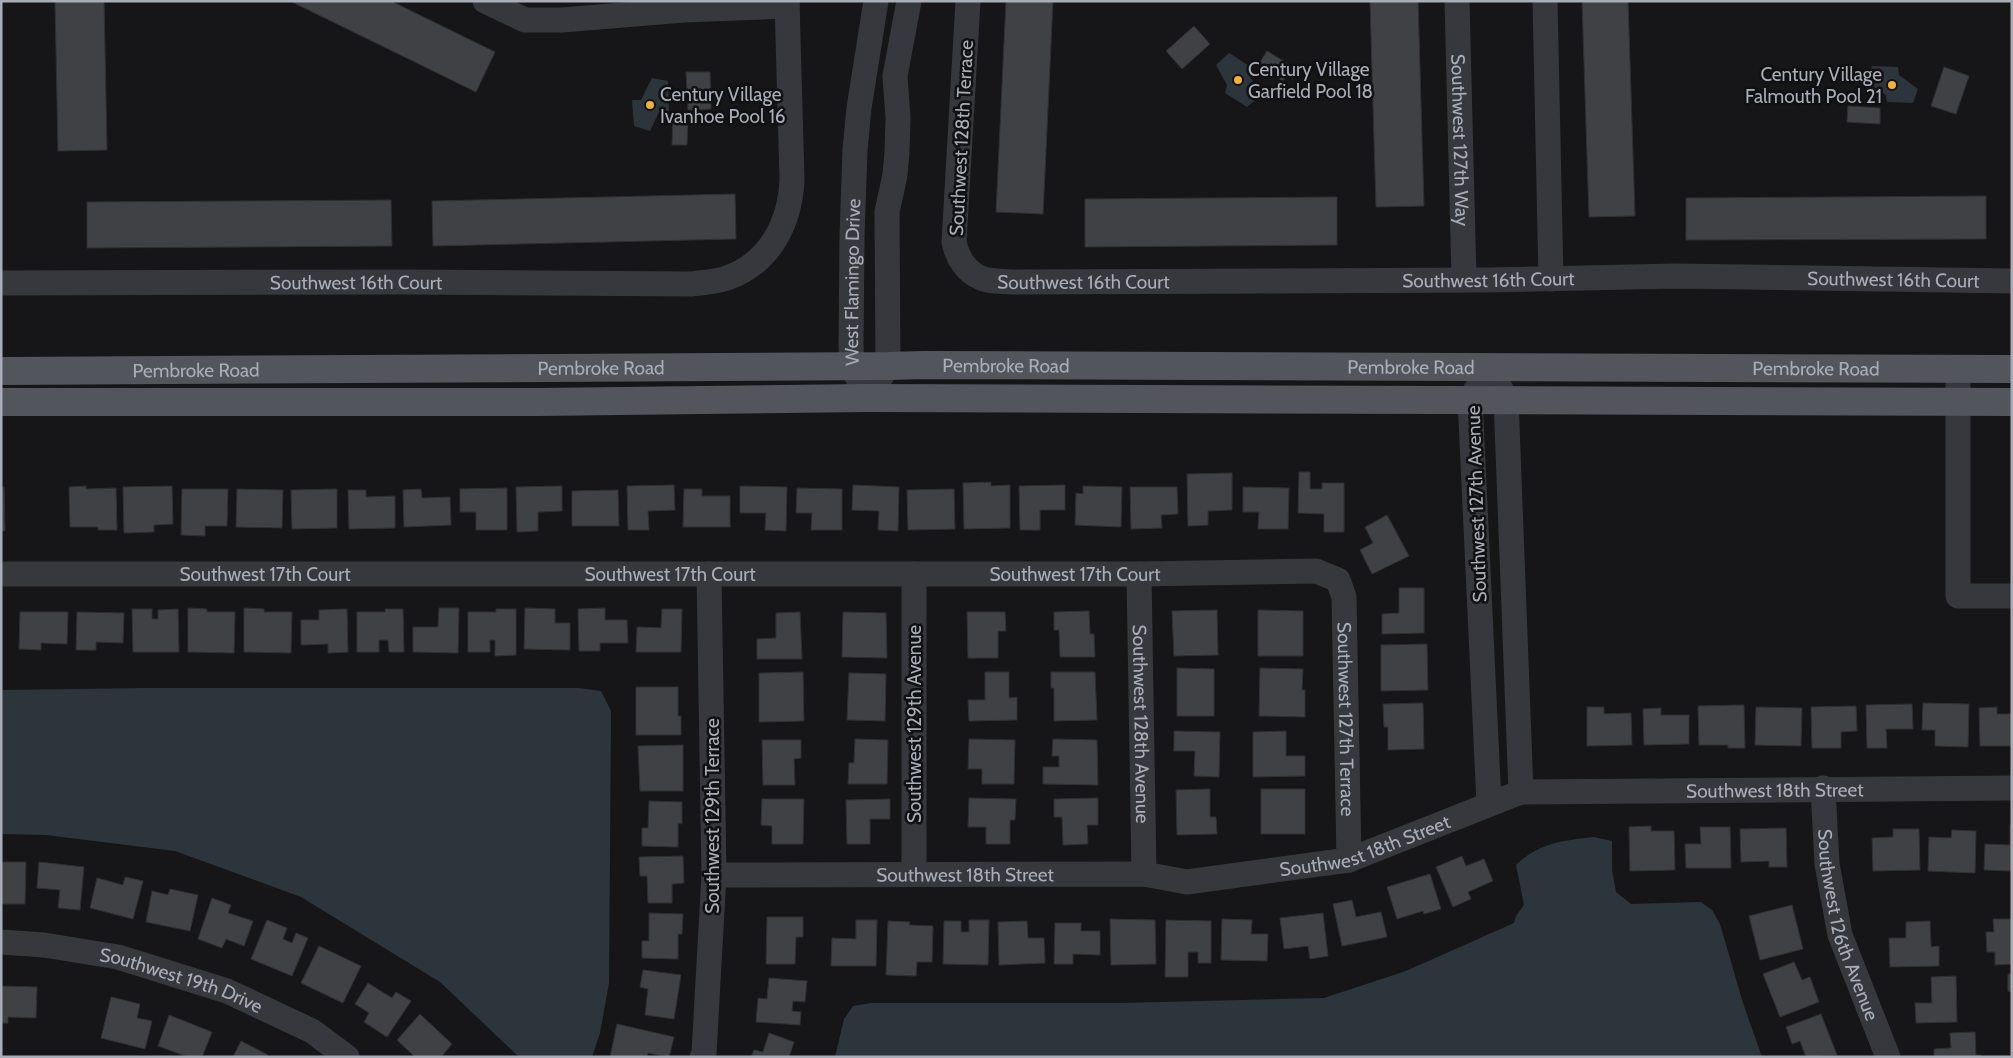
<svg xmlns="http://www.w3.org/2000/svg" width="2013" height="1058" font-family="Cabin,sans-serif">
	<rect width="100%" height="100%" fill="#161618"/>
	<g fill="#2c353c">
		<path d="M1229,53l22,14 -2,7 11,22 -13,11 -22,-14 2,-8 -11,-20z"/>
		<path d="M1872,66l26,1 1,8 19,14 -5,14 -26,-1 -1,-7 -21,-14z"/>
		<path d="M652,78l16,3 1,30 -10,1 -9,19 -16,-5 -2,-26h9z"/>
		<path d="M146,688h433l22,3 10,20 -2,272 -9,50 -8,24h-73l-79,-75 -139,-85 -126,-46 -129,-16 -45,-1v-144z"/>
		<path d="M1594,837l18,4v29l4,22 15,12 70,-2 11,8 8,14 23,79 19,54h-927l9,-38 9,-13 18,-3h249l204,-5 82,-27 108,-48 2,-7 8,-11 -8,-40c22,-22 49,-25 78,-28z"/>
	</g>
	<g fill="#404145" stroke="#303034">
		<path d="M55,1h49l3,149 -49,1z"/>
		<path d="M290,1h101l104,51 -19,40z"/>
		<path d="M1006,1h47l-10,213 -47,-2z"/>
		<path d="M1370,1h48l6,205 -48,1z"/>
		<path d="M1582,1h46l7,215 -46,1z"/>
		<path d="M1194,26l16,18 -28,25 -16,-18z"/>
		<path d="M1267,51l26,16 -10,14 -25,-16z"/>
		<path d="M1944,67l25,9 -13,38 -25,-8z"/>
		<path d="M686,72h24l1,37 -23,1z"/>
		<path d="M1848,106l32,2v16l-33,-2z"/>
		<path d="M673,113h15l-1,32h-15z"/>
		<path d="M735,194l1,45 -303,7 -1,-45z"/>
		<path d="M1986,196v43l-300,1v-42z"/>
		<path d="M1337,197v48l-252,2v-48z"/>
		<path d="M391,200l1,46 -305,2v-46z"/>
		<path d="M1299,472h11v17h12v-6h22v49h-20v-18l-26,-1z"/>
		<path d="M1232,473v37l-24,1v14l-20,1 -1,-52z"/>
		<path d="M991,482v4l19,-1v43l-46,1 -1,-46z"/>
		<path d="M674,485l1,25 -27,1 1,19h-21l-1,-44z"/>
		<path d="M853,485l46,2 -1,44 -20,-1 1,-19 -27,-1z"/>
		<path d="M1065,485v25h-25v20h-20l-1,-44z"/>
		<path d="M86,486v3l30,-1 1,42h-19v-3h-28l-1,-40z"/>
		<path d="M172,486l1,38 -19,1v7l-30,1 -1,-46z"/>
		<path d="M562,486v25l-24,1v19l-21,1 -1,-45z"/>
		<path d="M740,486l47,1 -1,44 -21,-1 1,-17h-26z"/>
		<path d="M1083,486l39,1 -1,40 -46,-2 1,-32 7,1z"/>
		<path d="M1,487h3l1,44h-4z"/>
		<path d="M1130,487h47l1,27 -17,1 1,13 -31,1z"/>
		<path d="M1243,487l46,1 -1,41h-30l1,-17h-16z"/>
		<path d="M507,488v42h-31v-18h-16v-23z"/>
		<path d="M797,488l45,1v41h-31l1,-17h-16z"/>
		<path d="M182,489h46l-1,37h-22v10l-24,-1z"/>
		<path d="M237,489l46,1 -1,38 -46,-1z"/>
		<path d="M337,489v39l-45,1 -1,-39z"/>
		<path d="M421,489l1,9 28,-1 1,28 -47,2 -1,-37z"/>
		<path d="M684,489h18v7h28v31h-47z"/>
		<path d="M954,489l1,40 -47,1 -1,-40z"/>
		<path d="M348,490h18v7l29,-1v32l-46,1z"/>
		<path d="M618,490l1,36h-47v-35z"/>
		<path d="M1387,515l22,41 -37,18 -12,-24 13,-7 -8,-16z"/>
		<path d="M1399,588h25v45l-42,1v-20l17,-1z"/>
		<path d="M188,608l19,1v3h28l-1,41 -46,-1z"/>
		<path d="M244,608l20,1v3h28l-1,41 -47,-1z"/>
		<path d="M439,608h20l-1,45 -45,-1v-25h25z"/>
		<path d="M525,608l30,1v14h15v27l-46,-1z"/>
		<path d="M605,608v12h22l1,23h-28v8h-21l-1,-42z"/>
		<path d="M132,609h20v10h6v-9l20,-1 1,43h-46z"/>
		<path d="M347,609l1,43 -20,1v-9l-27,1v-25h18v-10z"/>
		<path d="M385,609h18l1,43h-15l-1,-12h-9v12h-22v-40h28z"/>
		<path d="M496,609h20v46l-21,1v-16h-5v12h-22v-40h28z"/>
		<path d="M662,609h20l-1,43h-45l1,-25 24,1z"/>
		<path d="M1217,610l1,45 -44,1 -2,-45z"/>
		<path d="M1258,610l45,1v45h-45z"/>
		<path d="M1089,611l1,23h4l1,23h-35l-1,-27h-5v-18z"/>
		<path d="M20,612h48l-1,32 -26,-1v7l-22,-1z"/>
		<path d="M77,612l47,1 -1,30 -27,-1v8h-20z"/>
		<path d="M800,612l2,47h-45v-20l19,-1v-25z"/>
		<path d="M843,612l43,1 1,45 -45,-1z"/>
		<path d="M967,612h38l1,19h-8v27h-30z"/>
		<path d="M1427,644l1,46 -47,1v-46z"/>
		<path d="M1177,668l37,1v47h-37z"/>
		<path d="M1260,668l43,1 -1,21h3v27l-46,-1z"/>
		<path d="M803,672l1,49 -45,1v-49z"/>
		<path d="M985,672h24v26l8,-1v23l-48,1 -1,-21h17z"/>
		<path d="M1051,672h44l2,48 -43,1v-33h-3z"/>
		<path d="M849,673l37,1 -1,47 -38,-1z"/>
		<path d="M636,687h42v29h3v19h-45z"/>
		<path d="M1423,703l1,46 -36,1v-23h-4l-1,-23z"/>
		<path d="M1923,703l46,1 -1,43 -33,-1v-16h-13z"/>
		<path d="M1912,704l1,25h-27l1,19h-20l-1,-43z"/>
		<path d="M1744,705l1,43h-17v-3h-29l-1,-39z"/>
		<path d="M1856,706l1,25 -16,1v16h-29l-1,-41z"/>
		<path d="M1587,707h17v7l27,-1 1,32 -45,1z"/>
		<path d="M1756,707l46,1 -1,38 -46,-1z"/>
		<path d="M1997,707v7h15v32h-32l-1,-38z"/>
		<path d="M1661,708v7h28v29l-45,1 -1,-36z"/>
		<path d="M1174,731l46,1 -1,45 -25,-1 1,-25h-21z"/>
		<path d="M1286,731v25h19v20l-52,1v-45z"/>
		<path d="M855,739l33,1 -1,44h-39l1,-21h5z"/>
		<path d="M969,739l46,1 -1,44h-32v-15h-14z"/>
		<path d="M1053,739l44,1 1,45 -55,-1v-17h16v-11h-7z"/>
		<path d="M762,740h39v18l-7,1 1,26h-32z"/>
		<path d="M683,745v46h-43l-2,-45z"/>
		<path d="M1210,789v28h6l1,17 -40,1 -1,-45z"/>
		<rect x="1261" y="789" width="44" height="45"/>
		<path d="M969,798l47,1 -1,21h-5v24h-24v-17h-18z"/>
		<path d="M1098,798v27h-11l1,19 -25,1 -1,-28h-8v-18z"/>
		<path d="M762,799h42l-1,45h-31v-18l-11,-1z"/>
		<path d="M890,799v20h-20v25h-23l-1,-44z"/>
		<path d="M649,801l33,1v22l-4,-1v24l-36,-1v-18h6z"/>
		<path d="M2010,825h2v46l-28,-1 1,-26 25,1z"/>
		<path d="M1651,826v5h23l1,39 -45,1 -1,-44z"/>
		<path d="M1700,827h30l1,41h-45l-1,-24h16z"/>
		<path d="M1786,828l1,39h-18v-6l-28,1 -1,-33z"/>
		<path d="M1893,829h26l1,41 -47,1 -1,-33 21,-1z"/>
		<path d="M1952,830l24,1 -1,42 -47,-2 1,-34 22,1z"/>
		<path d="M683,856l1,27 -12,1v19h-24l-1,-27h-7l-1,-19z"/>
		<path d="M1462,856l4,10 18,-7 9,22 -25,11 3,7 -18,8 -17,-40z"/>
		<path d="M1,862h25l-1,42h-24z"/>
		<path d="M39,862l45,5 -4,43 -22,-2 2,-18 -23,-2z"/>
		<path d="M1430,874l11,35 -17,5 -1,-3 -26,8 -10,-32z"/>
		<path d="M125,877l18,4 -10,38 -43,-11 7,-30 26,7z"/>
		<path d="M170,889l28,6 -8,36 -44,-9 6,-31 16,4z"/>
		<path d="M212,898l19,7 -3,8 25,8 -9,25 -18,-7 -4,9 -24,-9z"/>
		<path d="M1352,900l4,17 25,-5 6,25 -45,9 -9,-42z"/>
		<path d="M1792,905l11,44 -43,11 -11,-44z"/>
		<path d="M649,913l34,1 -1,20h-4v25l-36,-1v-17h7z"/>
		<path d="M1323,913l5,43 -18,3 -2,-13 -24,3 -4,-31z"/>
		<path d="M767,917h36v20h-7l-1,27h-29z"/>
		<path d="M1110,919l45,1 1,44 -45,1z"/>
		<path d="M1222,919l30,1 -1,14h17l-1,27 -46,-1z"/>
		<path d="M1993,919h19v45l-17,1v-13h-8l-1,-20h8z"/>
		<path d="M267,920l20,8 -4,11 9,4 4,-10 12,5 -16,38 -41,-17z"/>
		<path d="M856,920h21l-1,46h-45l1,-28 24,1z"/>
		<path d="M969,920h20l-1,45 -45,-1 1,-43h17v11h8z"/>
		<path d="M1166,920l45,1v42h-13v-11h-10v25h-23z"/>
		<path d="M888,921l22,1 -1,3 24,1 -1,36h-15l-1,14 -30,-1z"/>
		<path d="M1027,921l1,17h16l1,25 -46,2 -1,-43z"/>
		<path d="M1930,921l1,26 8,-1v20l-49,1 -1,-29h17v-16z"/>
		<path d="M1055,923h26v8h19v24l-27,-1v10h-19z"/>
		<path d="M319,946l42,20 -18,37 -42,-20z"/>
		<path d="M1794,962l8,18 8,-3 9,25 -39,15 -17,-43z"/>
		<path d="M643,970l38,5 -7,44 -29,-4 3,-26 -8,-2z"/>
		<path d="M2008,974h4v45v-27l-4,-1z"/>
		<path d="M1956,976l1,46 -41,1 -1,-20h17l-1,-26z"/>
		<path d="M769,978l38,3 -2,21 -12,-1 -1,10 9,1 -1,13 -44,-3 2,-24 9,1z"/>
		<path d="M368,983l24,15 4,-6 15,9 -24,36 -23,-15 5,-9 -14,-9z"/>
		<path d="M1,986l36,1 -1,31 -28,-1v6h-7z"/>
		<path d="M111,997l29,7 -3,14 15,3 -7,28 -44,-11z"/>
		<path d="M420,1014l32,30 -11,13h-26l-18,-17z"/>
		<path d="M1821,1014l16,41 -31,2 -6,-16 -8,3 -6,-17z"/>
		<path d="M169,1015l43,17 -10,25h-14l-30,-11z"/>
		<path d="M617,1024l57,13 -5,20 -21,-4 -1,4h-37z"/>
		<path d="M1975,1032l1,23h5v2h-47v-8l17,-1 -1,-15z"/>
		<path d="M769,1033l25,9 -5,15h-38l3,-7 9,2z"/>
		<path d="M241,1041l27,14 -1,2h-34z"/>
	</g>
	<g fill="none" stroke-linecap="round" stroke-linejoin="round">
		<g stroke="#37383d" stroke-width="25">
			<path d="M485,1l40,19h37l122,-10 103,-4"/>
			<path id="s1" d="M968,1l-14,241c3,15 12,30 27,36 8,4 22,3 31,4l475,-2 189,-4 336,5"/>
			<path id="s2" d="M1457,1l7,278"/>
			<path d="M1545,1l6,278"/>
			<path id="s3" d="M1,283l401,-1 290,2c12,-2 24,-2 35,-6 43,-15 63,-55 65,-98l-5,-179"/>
			<path d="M1490,368l16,31 15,393"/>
			<path d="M1958,369v227h54"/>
			<path id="s4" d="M861,385l-9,-19 -1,-21 1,-109 3,-86 4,-42 17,-107"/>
			<path d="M867,398l21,-32 -1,-154 8,-37 2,-23 1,-34 -3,-42 14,-75"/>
			<path id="s5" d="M1,574h1138l177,-3 22,9 6,17 5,263"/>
			<path d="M914,574v300"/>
			<path id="s6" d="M1139,574l5,300"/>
			<path id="s7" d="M1823,788l4,76 13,71 48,122"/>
			<path d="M1489,804l-19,-405 20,-31"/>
			<path id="s8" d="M714,875l430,-1 43,8 162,-22 172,-68 491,-4"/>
			<path id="s9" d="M1,942l43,3 74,12 109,34 85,40 35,26"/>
			<path d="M702,1057l2,-4 10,-178 -5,-301"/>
		</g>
		<g stroke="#53555c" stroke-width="28">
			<path id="s10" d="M1,371l887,-5 36,-1 1088,4"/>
			<path d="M1,402h537l329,-4 1145,4"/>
		</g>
	</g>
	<g fill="#f2b134" stroke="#111113" stroke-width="2">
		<circle cx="1238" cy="80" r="5"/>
		<circle cx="1892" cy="85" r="5"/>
		<circle cx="650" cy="105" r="5"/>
	</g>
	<g text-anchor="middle" stroke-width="5" stroke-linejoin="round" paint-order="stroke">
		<g font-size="19" fill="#a8adb8" stroke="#111113" text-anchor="start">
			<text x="1248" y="76">Century Village<tspan x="1248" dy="22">Garfield Pool 18</tspan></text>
			<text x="1882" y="81" text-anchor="end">Century Village<tspan x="1882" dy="22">Falmouth Pool 21</tspan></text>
			<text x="660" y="101">Century Village<tspan x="660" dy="22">Ivanhoe Pool 16</tspan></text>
		</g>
		<g font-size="19" fill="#a8adb8" stroke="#111113">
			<text transform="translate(961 138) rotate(-87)" y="7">Southwest 128th Terrace</text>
			<text dy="7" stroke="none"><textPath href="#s2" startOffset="139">Southwest 127th Way</textPath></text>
			<text dy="7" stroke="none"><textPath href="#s1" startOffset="796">Southwest 16th Court</textPath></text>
			<text dy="7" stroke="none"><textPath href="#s1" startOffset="391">Southwest 16th Court</textPath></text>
			<text dy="7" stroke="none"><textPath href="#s1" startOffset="1201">Southwest 16th Court</textPath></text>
			<text dy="7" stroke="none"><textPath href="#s4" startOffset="105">West Flamingo Drive</textPath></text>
			<text dy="7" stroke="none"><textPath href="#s3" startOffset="355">Southwest 16th Court</textPath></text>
			<text dy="7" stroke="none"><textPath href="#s10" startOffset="1005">Pembroke Road</textPath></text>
			<text dy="7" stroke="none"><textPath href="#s10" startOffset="1410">Pembroke Road</textPath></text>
			<text dy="7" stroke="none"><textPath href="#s10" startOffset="600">Pembroke Road</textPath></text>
			<text dy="7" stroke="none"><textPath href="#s10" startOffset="1815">Pembroke Road</textPath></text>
			<text dy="7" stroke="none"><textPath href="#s10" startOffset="195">Pembroke Road</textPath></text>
			<text transform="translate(1476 504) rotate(-92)" y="7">Southwest 127th Avenue</text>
			<text dy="7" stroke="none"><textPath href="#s5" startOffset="264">Southwest 17th Court</textPath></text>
			<text dy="7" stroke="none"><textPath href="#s5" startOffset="669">Southwest 17th Court</textPath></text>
			<text dy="7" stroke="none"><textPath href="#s5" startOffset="1074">Southwest 17th Court</textPath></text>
			<text dy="7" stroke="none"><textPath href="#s5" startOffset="1479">Southwest 127th Terrace</textPath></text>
			<text transform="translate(914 724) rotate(-90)" y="7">Southwest 129th Avenue</text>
			<text dy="7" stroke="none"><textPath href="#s6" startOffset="150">Southwest 128th Avenue</textPath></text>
			<text dy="7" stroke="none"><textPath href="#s8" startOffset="1076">Southwest 18th Street</textPath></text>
			<text transform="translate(712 816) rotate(-90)" y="7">Southwest 129th Terrace</text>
			<text dy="7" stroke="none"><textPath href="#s8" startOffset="656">Southwest 18th Street</textPath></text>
			<text dy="7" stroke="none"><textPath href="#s8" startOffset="251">Southwest 18th Street</textPath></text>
			<text dy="7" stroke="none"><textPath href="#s7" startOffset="140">Southwest 126th Avenue</textPath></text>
			<text dy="7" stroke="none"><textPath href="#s9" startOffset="185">Southwest 19th Drive</textPath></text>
		</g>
	</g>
	<rect width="2013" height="1058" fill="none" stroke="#a8adb8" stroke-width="5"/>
</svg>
